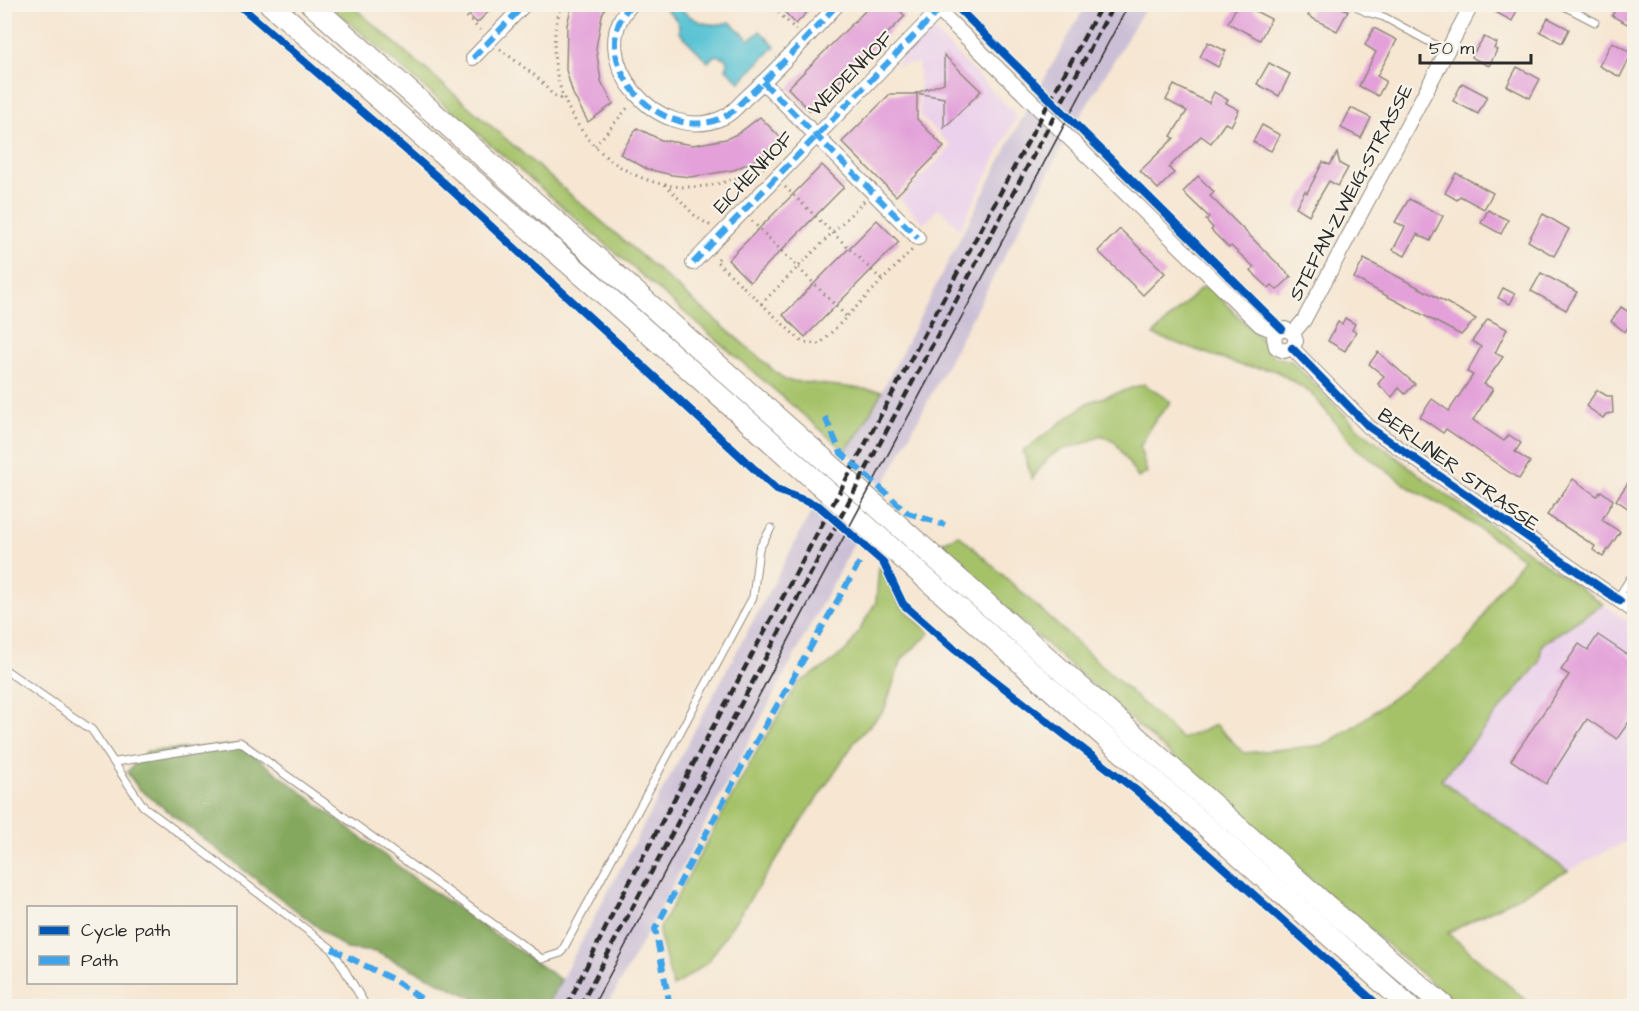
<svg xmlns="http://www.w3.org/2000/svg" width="1639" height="1011" font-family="'Architects Daughter',sans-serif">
	<rect width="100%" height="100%" fill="#f7f3e8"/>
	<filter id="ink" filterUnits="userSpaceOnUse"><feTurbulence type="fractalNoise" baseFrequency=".0167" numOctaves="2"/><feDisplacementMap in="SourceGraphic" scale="12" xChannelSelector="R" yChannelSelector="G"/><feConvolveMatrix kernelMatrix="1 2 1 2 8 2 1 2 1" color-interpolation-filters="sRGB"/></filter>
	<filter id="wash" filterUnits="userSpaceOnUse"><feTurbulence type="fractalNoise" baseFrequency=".008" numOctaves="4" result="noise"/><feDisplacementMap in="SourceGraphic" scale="24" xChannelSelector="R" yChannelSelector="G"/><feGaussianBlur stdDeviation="1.35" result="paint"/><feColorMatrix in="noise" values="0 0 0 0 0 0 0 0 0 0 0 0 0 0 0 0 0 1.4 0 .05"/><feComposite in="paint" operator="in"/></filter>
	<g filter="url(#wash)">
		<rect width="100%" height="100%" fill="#f6e6d2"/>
		<g fill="#ebd1eb">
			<path d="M931,28l86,88 -57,113 -21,-21 -15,16 -24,-25 52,-53 -32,-30 -1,-53 -24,2z"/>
			<path d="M1603,604l31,22v211l-66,34 -127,-91 98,-117 3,-19z"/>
		</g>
		<g fill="#cbbfd5">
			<path d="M1086,5h61l-85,142 -179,339 -38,-35 15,-20 22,-40 140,-273z"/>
			<path d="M814,507l40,36 -202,381 -45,82h-60z"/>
		</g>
		<g fill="#a5c269" stroke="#68764a" stroke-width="1.5">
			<path d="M329,5h22l434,375 97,11 -22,40 -15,20z"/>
			<path d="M1201,288h9l56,56 7,12 18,5 67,67 83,63 162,113 -61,40 -3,19 -98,117 127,91 -120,62 85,73h-74l-141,-120 -383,-341 24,-10 223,204 34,-14 28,28 80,-8 32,-20 106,-78 17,-23 17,-31 28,-34 -68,-46 -46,-25 -54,-40 -45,-55 -36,-23 -32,-4 -90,-31z"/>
			<path d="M1144,384l27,18 -19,22 -12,23 7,26 -9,5 -22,-35 -16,-8c-16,12 -28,9 -45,18 -9,5 -17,18 -23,26l-9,-28 66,-49z"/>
			<path d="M879,566l21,39 30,28 -28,26 -18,51 -28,30 -148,222 -35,25 -14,-55 2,-6 93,-170 44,-73 27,-16 24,-19 27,-46z"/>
		</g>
		<path fill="#84a85d" stroke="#586a44" stroke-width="1.5" d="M240,745l174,133 147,102 -14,26h-57l-114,-54 -30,-3 -208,-161 -11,-16 20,-21z"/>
		<path fill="#59c3d4" stroke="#427780" stroke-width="1.5" d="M662,5h14c16,15 31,24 54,17l20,18 10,-9 15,15 -35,36 -14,-13 2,-6 -3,-5 -10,-3 -7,7 -29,-30c2,-12 -10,-19 -17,-27z"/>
		<g id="blocks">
			<g fill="#e3a0d9">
				<path d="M458,4h38l-19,19z"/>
				<path d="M572,4h35l-5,11 -6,33 5,33 12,23 -25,18 -15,-28 -7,-24 1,-45z"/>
				<path d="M777,4h38l-19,20z"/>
				<path d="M872,4h21l12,12 -95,95 -22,-23z"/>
				<path d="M1238,4h18l-3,6 18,9 -11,21 -32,-17z"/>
				<path d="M1314,4h21l13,7 -11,20 -29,-15z"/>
				<path d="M1481,4h39l-8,17z"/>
				<path d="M1618,4h17v24l-23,-12z"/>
				<path d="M1548,18l21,11 -7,14 -22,-11z"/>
				<path d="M1374,28l23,12 -20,36 9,5 -8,15 -19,-10 17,-34 -11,-7z"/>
				<path d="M1484,37l13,6 -3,5 3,2 -8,16 -18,-9z"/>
				<path d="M1208,42l18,9 -8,16 -18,-10z"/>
				<path d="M1612,42l20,11 -12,24 -21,-11z"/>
				<path d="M944,55l37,36 -37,37v-30l-28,-5 28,-10z"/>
				<path d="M1269,63l21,11 -11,22 -22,-12z"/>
				<path d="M1517,67l23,12 -10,19 -23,-12z"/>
				<path d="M1462,83l25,13 -9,18 -25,-13z"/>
				<path d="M1174,85l35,18 5,-11 14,8 -2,3 13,7 -8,16 -6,-3 -14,20 -10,-7 -29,28 -3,4 5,5 -16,16 -18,-18 34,-33 -3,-2 16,-25 -21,-11z"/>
				<path d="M890,94h27v25l27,28 -48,49 -54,-54z"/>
				<path d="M1351,108l20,10 -10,20 -20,-10z"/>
				<path d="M760,117l22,22 -25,20 -23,11 -43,7 -19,-2 -25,-6 -27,-15 17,-26 24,12 32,5 33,-6 13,-6z"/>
				<path d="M1262,125l18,10 -9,16 -18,-9z"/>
				<path d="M1337,153l3,11 8,4 -10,18 -9,-5 -20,34 -13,-8 9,-16 2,2 16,-31 7,3z"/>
				<path d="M822,165l22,22 -94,95 -22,-22z"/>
				<path d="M1456,173l37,20 -9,16 -24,-13 -3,4 -12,-7z"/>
				<path d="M1198,176l16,16 -4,4 81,81 -14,13 -5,-5 -3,3 -13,-12 -5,-6 3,-3 -23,-21 -2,2 -18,-18 2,-2 -7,-8 3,-3 -26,-25z"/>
				<path d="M1409,199l34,17 -13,25 -13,-7 -12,22 -12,-6 12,-23 -10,-5z"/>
				<path d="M1488,210l20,10 -7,14 -20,-11z"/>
				<path d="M1543,214l26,15 -15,27 -26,-15z"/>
				<path d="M877,220l22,22 -94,95 -22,-22z"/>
				<path d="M1120,229l45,44 -22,22 -45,-44z"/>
				<path d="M1364,259l67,35 45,25 -15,16 -74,-39 -33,-18z"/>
				<path d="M1541,273l36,19 -11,18 -35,-19z"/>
				<path d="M1503,288l12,6 -5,10 -12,-6z"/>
				<path d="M1621,307l14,9 -10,16 -14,-11z"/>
				<path d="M1345,318l10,6 -3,6 4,2 -11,19 -17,-10 10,-19 4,2z"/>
				<path d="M1488,319l19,10 -12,24 8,4 -19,27 9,5 -20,31 31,21 5,-6 12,8 -6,9 15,10 -11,17 -73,-50 -3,4 -23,-16 12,-18 17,12 24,-36 -6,-3 14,-25 -9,-6z"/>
				<path d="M1378,352l37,32 -10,10 -6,-6 -7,9 -14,-13 6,-8 -15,-12z"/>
				<path d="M1597,390l10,6h5l1,17 -7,1 -3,4 -17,-12z"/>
				<path d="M1635,473v40l-19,-13z"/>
				<path d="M1573,479l24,17 4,-5 12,9 -11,20 18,12 -17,25 -10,-7 2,-4 -48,-31z"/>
				<path d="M1598,635l37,25v53l-18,26 -30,-20 -41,65 -35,-24 58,-85 -8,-5 18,-26 9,6z"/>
			</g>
		</g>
	</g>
	<g filter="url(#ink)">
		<use href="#blocks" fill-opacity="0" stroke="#90887e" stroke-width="1.5"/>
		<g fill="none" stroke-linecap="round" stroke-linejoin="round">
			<g stroke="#90887e" stroke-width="9">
				<g id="service">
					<path d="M1353,4l13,8 18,5 64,35"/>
					<path d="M1560,4l35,18"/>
					<path d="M4,669l88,61 51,76 189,143 34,57"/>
					<path d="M116,762l124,-20 302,217 19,-6 192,-356 6,-48 12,-21"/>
				</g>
			</g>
			<g stroke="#90887e" stroke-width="16">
				<g id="minor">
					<path d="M632,4c-52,51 27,145 92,113 9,-4 17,-15 24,-21 32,-29 61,-61 90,-92"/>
					<path d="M932,4l328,321 17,7 8,-3 8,4 3,8 -4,7 -8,3 -8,-4 -2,-9 3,-6"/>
					<path d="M473,58l52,-54"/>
					<path d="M763,82l155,156"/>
					<path d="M693,263l245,-252"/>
					<path d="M1293,333l11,-13 23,-43 145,-273"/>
					<path d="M1292,348l77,79 265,184"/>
					<path d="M1620,601l14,-22"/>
				</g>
			</g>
			<g stroke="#90887e" stroke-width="23">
				<g id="primary">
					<path d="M270,4l332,288 807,714"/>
					<path d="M311,4l1024,909 109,93"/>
				</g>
			</g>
			<g stroke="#90887e" stroke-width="3" stroke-dasharray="1.5 4.5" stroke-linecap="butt">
				<path d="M454,4l26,26"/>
				<path d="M543,4l17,7"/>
				<path d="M562,4c-31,83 34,181 124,183 28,1 53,-9 79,-20"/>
				<path d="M770,4l26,26"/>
				<path d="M500,49l38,29 15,17 9,4"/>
				<path d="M595,146l35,-41"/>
				<path d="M665,184l31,33 15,9"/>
				<path d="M785,187l98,94"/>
				<path d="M752,221l94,95"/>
				<path d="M719,258l-3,3 86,81 18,2 92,-94"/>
				<path d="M761,304l103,-103"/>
			</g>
			<use href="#service" stroke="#fff" stroke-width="7"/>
			<use href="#minor" stroke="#fff" stroke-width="14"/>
			<use href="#primary" stroke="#fff" stroke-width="21"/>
			<path stroke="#2b2b2b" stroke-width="1.5" d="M593,1006l536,-1002"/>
			<g stroke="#2b2b2b" stroke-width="4.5" stroke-dasharray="9 4.5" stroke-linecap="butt">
				<path d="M567,1006l47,-95 488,-907"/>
				<path d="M580,1006l534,-1002"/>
			</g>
			<g stroke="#3ea3eb" stroke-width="6" stroke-dasharray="12 6" stroke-linecap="butt">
				<path d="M632,4c-52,51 27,145 92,113 9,-4 17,-15 24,-21 32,-29 61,-61 90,-92"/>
				<path d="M473,58l52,-54"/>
				<path d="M763,82l155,156"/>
				<path d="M693,263l245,-252"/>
				<path d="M825,417l16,36 67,60 37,12"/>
				<path d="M1627,590l7,6"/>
				<path d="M332,949l62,31 38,26"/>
				<path d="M670,1006l-15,-77 90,-168 117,-203"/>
			</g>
			<g stroke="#f7f3e8" stroke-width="11">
				<g id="cycleway">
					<path d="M238,4l205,178 334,308 42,16 64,56 20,42 50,44 184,143 242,215"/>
					<path d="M954,4l328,325"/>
					<path d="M1292,348l77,79 251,174"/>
				</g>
			</g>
			<use href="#cycleway" stroke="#0057b8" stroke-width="8"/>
		</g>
	</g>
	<g text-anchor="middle" stroke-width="4.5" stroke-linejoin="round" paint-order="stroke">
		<g font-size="20" fill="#2b2b2b" stroke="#f7f3e8">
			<text transform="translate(850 73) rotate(-45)" y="7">WEIDENHOF</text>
			<text transform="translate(753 172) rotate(-46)" y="7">EICHENHOF</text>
			<text transform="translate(1350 192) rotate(-62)" y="7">STEFAN-ZWEIG-STRASSE</text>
			<text transform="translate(1459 469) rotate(36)" y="7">BERLINER STRASSE</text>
		</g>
	</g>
	<rect width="1639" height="1011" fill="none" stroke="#f7f3e8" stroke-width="24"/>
	<rect x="27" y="906" width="210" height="78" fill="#f7f3e8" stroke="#a5a39c" stroke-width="1.5"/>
	<rect x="39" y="926" width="30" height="9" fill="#0057b8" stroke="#a5a39c" stroke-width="1.5"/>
	<text x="81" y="936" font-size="18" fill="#2b2b2b">Cycle path</text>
	<rect x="39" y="956" width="30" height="9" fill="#3ea3eb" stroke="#a5a39c" stroke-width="1.5"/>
	<text x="81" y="966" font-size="18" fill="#2b2b2b">Path</text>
	<path d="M1420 54v9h111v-9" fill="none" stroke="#2b2b2b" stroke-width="3"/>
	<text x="1429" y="54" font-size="18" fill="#2b2b2b" stroke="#f7f3e8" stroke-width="4.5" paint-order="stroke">50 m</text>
</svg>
